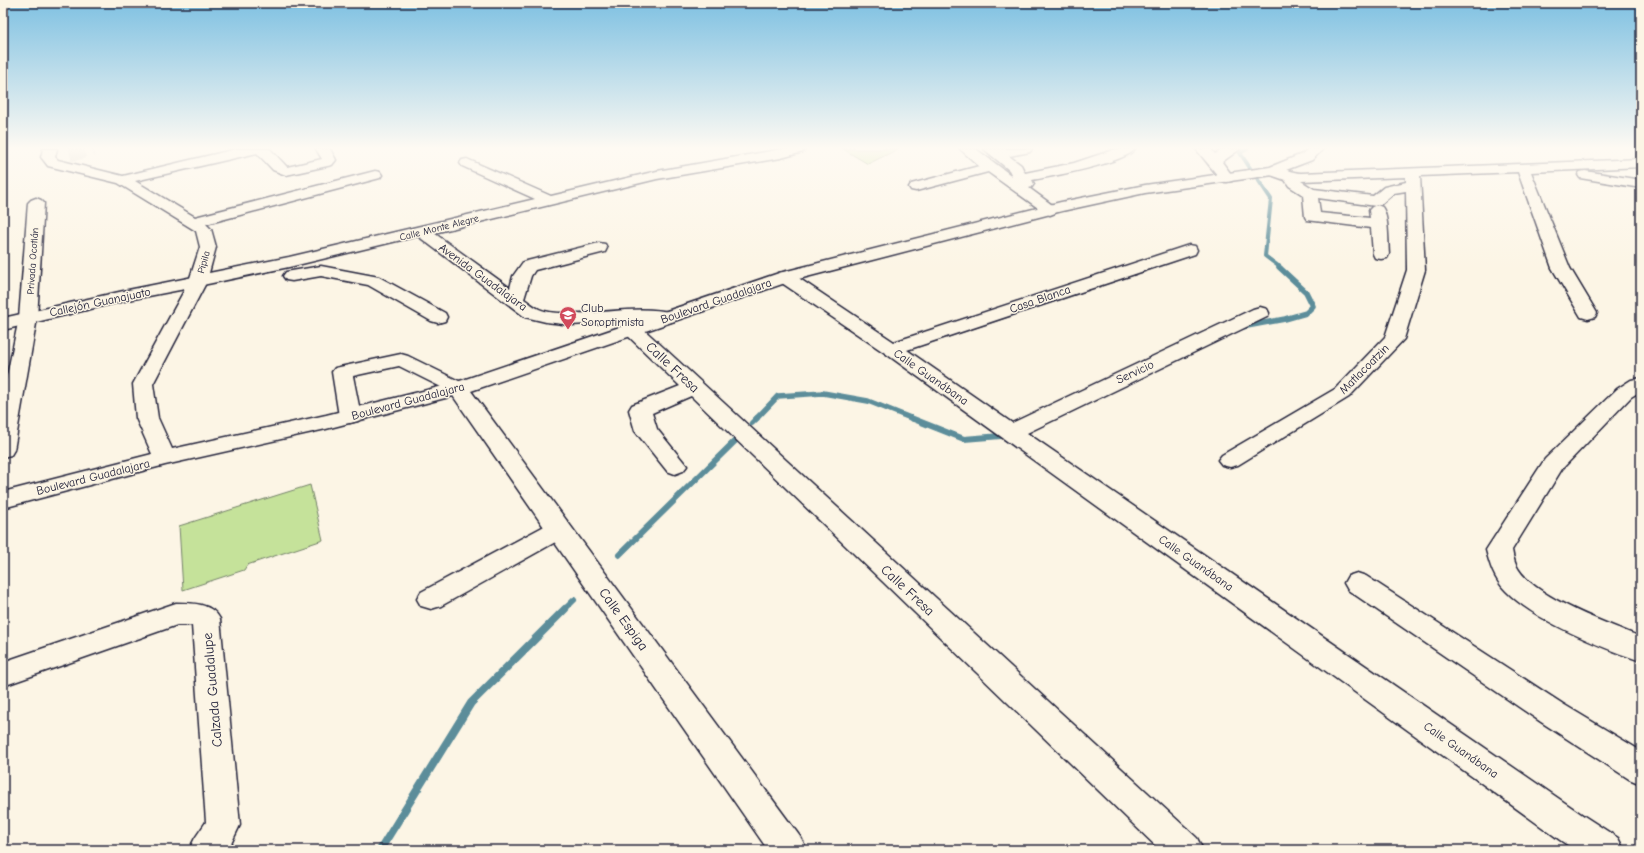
<svg xmlns="http://www.w3.org/2000/svg" width="1644" height="853" font-family="'Comic Neue',sans-serif">
	<rect width="100%" height="100%" fill="#fcf5e5"/>
	<filter id="ink" filterUnits="userSpaceOnUse"><feTurbulence type="fractalNoise" baseFrequency=".025" numOctaves="2"/><feDisplacementMap in="SourceGraphic" scale="8" xChannelSelector="R" yChannelSelector="G"/><feConvolveMatrix kernelMatrix="1 2 1 2 8 2 1 2 1" color-interpolation-filters="sRGB"/></filter>
	<g filter="url(#ink)">
		<g fill="#c5e29a" stroke="#74826a">
			<path d="M843,149h55l-30,15z"/>
			<path d="M310,485l13,55 -76,25 -3,5 -61,20 -4,-64z"/>
		</g>
		<g fill="none" stroke-linecap="round" stroke-linejoin="round">
			<path stroke="#5c8d9a" stroke-width="4" d="M1247,149l-7,4 31,46 -6,57 16,12"/>
			<g stroke="#5c8d9a" stroke-width="5.5">
				<path d="M1242,327l43,-8 21,-6 7,-7 -7,-14 -27,-25"/>
				<path d="M756,419l22,-23 45,-3 45,8 45,18"/>
			</g>
			<g stroke="#5c8d9a" stroke-width="6">
				<path d="M911,418l53,21 37,-3"/>
				<path d="M752,423l5,-5"/>
				<path d="M619,555l117,-115"/>
				<path d="M564,610l10,-10"/>
			</g>
			<path stroke="#5c8d9a" stroke-width="8" d="M380,850l91,-147 94,-94"/>
			<path stroke="#d0cbc3" stroke-width="15" stroke-dasharray="15 8" stroke-linecap="butt" d="M70,154l24,-5"/>
			<g stroke="#22223b" stroke-width="3">
				<g id="minor">
					<path d="M43,149h14l-2,8 3,3 65,16 113,-27h34l17,18 35,-8 -6,-10h14l6,11 -4,5 -46,10 -13,-5 -16,-17 -122,28 60,36 180,-46 5,1 2,3 -2,3 -174,46 5,5 5,18 -7,26 80,-16 246,-58 -73,-33 -2,-3 2,-3 5,-1 84,37 106,-25 125,-22h23l-2,3 -22,6 -124,21 -223,54 76,55 3,-12 10,-14 76,-19 6,1 2,4 -2,4 -70,18 -4,6 -7,23c5,3 10,8 15,10 9,4 19,4 28,4 35,2 71,-9 107,0l2,4 -2,4 -7,2 -31,-2 -65,4 -25,-3 -21,-5 -107,-81 -129,31 -91,19 -6,-1 -3,-4 11,-34 -4,-16 -78,-48 -70,-17 -7,-9z"/>
					<path d="M960,149h16l36,27 -3,-6 -25,-21h48l-2,3 -21,4 12,9 4,8 49,-10 42,-14h19c-10,14 -85,28 -103,31l2,4 -2,3 -3,1 26,19 3,3 -3,3 -5,2 -5,-2 -57,-41 -72,19 -5,-1 -2,-3 2,-3 68,-18z"/>
					<path d="M1196,149h15l4,5 8,-5h17l-18,13 12,16 -2,3 -5,1 -5,-1z"/>
					<path d="M1641,159v8l-110,5 39,96 27,45 -2,4 -7,2 -7,-2 -29,-49 -34,-96 -98,4 5,94 -21,69 -55,58 -111,68 -8,2 -8,-2 -4,-5 4,-5 113,-66 50,-52 22,-67 -1,-79 -12,2 -13,11 -5,2 -58,-8 2,15 50,5 -1,-8 3,-3 5,-2 5,2c7,9 6,35 7,47l-2,4 -6,1 -6,-1 -2,-4 -2,-26 -64,-8 -2,-3 -2,-22 -14,-9 -4,-6 -17,-6 -2,-3 2,-3c11,-3 22,5 33,5zM1406,177v5l-22,5 -11,9 -59,-7 -13,-8z"/>
					<path d="M1585,171l56,9v8l-61,-10 -2,-3 2,-3z"/>
					<path d="M36,198l5,2 3,3 -7,115 -23,132 -3,5 -8,2v-62l16,-77 9,-115 3,-3z"/>
					<path d="M1189,245l6,1 2,4 -2,4 -288,96 105,73 241,-114 7,-2 7,2 2,4 -2,4 -240,116 557,383 34,22 6,12h-49l-15,-10 -675,-487 -106,-72 -3,-4 3,-4 6,-1 6,1 103,69z"/>
					<path d="M321,266l58,11 66,36 2,4 -2,4 -7,2 -7,-2 -63,-36 -47,-9 -29,5 -6,-1 -3,-4 3,-4z"/>
					<path d="M632,323l7,2 558,513 6,12h-43l-469,-454 -39,17 5,16 30,37 -4,5 -8,3 -8,-3 -32,-40 -6,-21 3,-5 48,-19 -55,-53 -3,-4 3,-4z"/>
					<path d="M401,354l7,2 57,28 3,4 -3,4 -7,2 -7,-2 -52,-26 -46,10 8,40 -3,5 -8,2 -8,-2 -3,-5 -7,-44 3,-4z"/>
					<path d="M1641,378v13l-10,6 -69,72 -50,81c1,5 2,11 4,15 15,32 93,59 125,72v24c-39,-13 -107,-41 -135,-70 -12,-12 -16,-26 -20,-41l59,-91 72,-70 14,-9z"/>
					<path d="M559,520l9,3 4,6 -4,6 -127,71 -10,3 -10,-3 -4,-7 4,-7 129,-69z"/>
					<path d="M1357,573l9,3 197,128 78,47v33l-12,-5 -88,-57 -193,-132 -4,-7 4,-7z"/>
					<path d="M176,603c16,0 36,0 44,16l20,206 -12,25h-39l6,-12 11,-16 -14,-197h-15l-174,61v-24z"/>
				</g>
			</g>
			<g stroke="#22223b" stroke-width="3">
				<path id="major" d="M1308,149h15l-11,11 -39,15 -128,18 -83,18 -271,70 -320,110 330,447 6,12h-39l-315,-454 -127,33 -161,36 -162,43v-16l149,-38 -16,-36 -3,-34 52,-95 -57,11 -125,30v-12l125,-28 70,-14 6,1 3,4 -54,103 5,34 14,31 154,-34 125,-31 328,-111 282,-71 84,-17 125,-18 32,-13z"/>
			</g>
			<use href="#minor" fill="#fcf5e5" fill-rule="evenodd"/>
			<use href="#major" fill="#fcf5e5" fill-rule="evenodd"/>
		</g>
	</g>
	<linearGradient id="sky" x2="0" y2="1"><stop stop-color="#7fc1e2"/><stop offset="0.55" stop-color="#fefaf3"/><stop offset="1" stop-color="#fefaf3" stop-opacity="0"/></linearGradient>
	<rect width="1644" height="269" fill="url(#sky)"/>
	<defs>
		<g id="school-pin" transform="scale(0.9)"><path d="M0 17L-7.5 6A9.5 9.5 0 1 1 7.5 6Z" fill="#d1495b" stroke="#fcf5e5"/><path d="M0-5L7-2L0 1L-7-2ZM-4 1L0 2.5L4 1V4Q0 6-4 4Z" fill="#fff"/></g>
	</defs>
	<g fill-rule="evenodd">
		<use href="#school-pin" x="568" y="315"/>
	</g>
	<g text-anchor="middle" stroke-width="3" stroke-linejoin="round" paint-order="stroke">
		<g font-size="10" fill="#22223b" stroke="#fcf5e5">
			<text transform="translate(439 227) rotate(-14)" y="4">Calle Monte Alegre</text>
			<text transform="translate(32 261) rotate(-86)" y="4">Privada Ocotlán</text>
			<text transform="translate(203 262) rotate(-74)" y="4">Pipila</text>
		</g>
		<g font-size="12" fill="#22223b" stroke="#fcf5e5">
			<text transform="translate(483 277) rotate(36)" y="4">Avenida Guadalajara</text>
			<text transform="translate(1040 299) rotate(-19)" y="4">Casa Blanca</text>
			<text transform="translate(716 301) rotate(-19)" y="4">Boulevard Guadalajara</text>
			<text transform="translate(100 302) rotate(-12)" y="4">Callejón Guanajuato</text>
			<text transform="translate(1364 369) rotate(-45)" y="4">Matlacoatzin</text>
			<text transform="translate(1135 372) rotate(-25)" y="4">Servicio</text>
			<text transform="translate(931 377) rotate(35)" y="4">Calle Guanábana</text>
			<text transform="translate(408 401) rotate(-15)" y="4">Boulevard Guadalajara</text>
			<text transform="translate(93 477) rotate(-14)" y="4">Boulevard Guadalajara</text>
			<text transform="translate(1196 563) rotate(35)" y="4">Calle Guanábana</text>
			<text transform="translate(1461 750) rotate(35)" y="4">Calle Guanábana</text>
		</g>
		<g font-size="12" fill="#22223b" stroke="#fcf5e5" text-anchor="start">
			<text x="581" y="312">Club<tspan x="581" dy="14">Soroptimista</tspan></text>
		</g>
		<g font-size="14" fill="#22223b" stroke="#fcf5e5">
			<text transform="translate(673 367) rotate(43)" y="5">Calle Fresa</text>
			<text transform="translate(908 590) rotate(43)" y="5">Calle Fresa</text>
			<text transform="translate(624 619) rotate(54)" y="5">Calle Espiga</text>
			<text transform="translate(212 690) rotate(-95)" y="5">Calzada Guadalupe</text>
		</g>
	</g>
	<rect width="1644" height="853" fill="none" stroke="#fcf5e5" stroke-width="16"/>
	<rect x="8" y="8" width="1628" height="837" fill="none" stroke="#22223b" stroke-width="1.5" filter="url(#ink)"/>
</svg>
